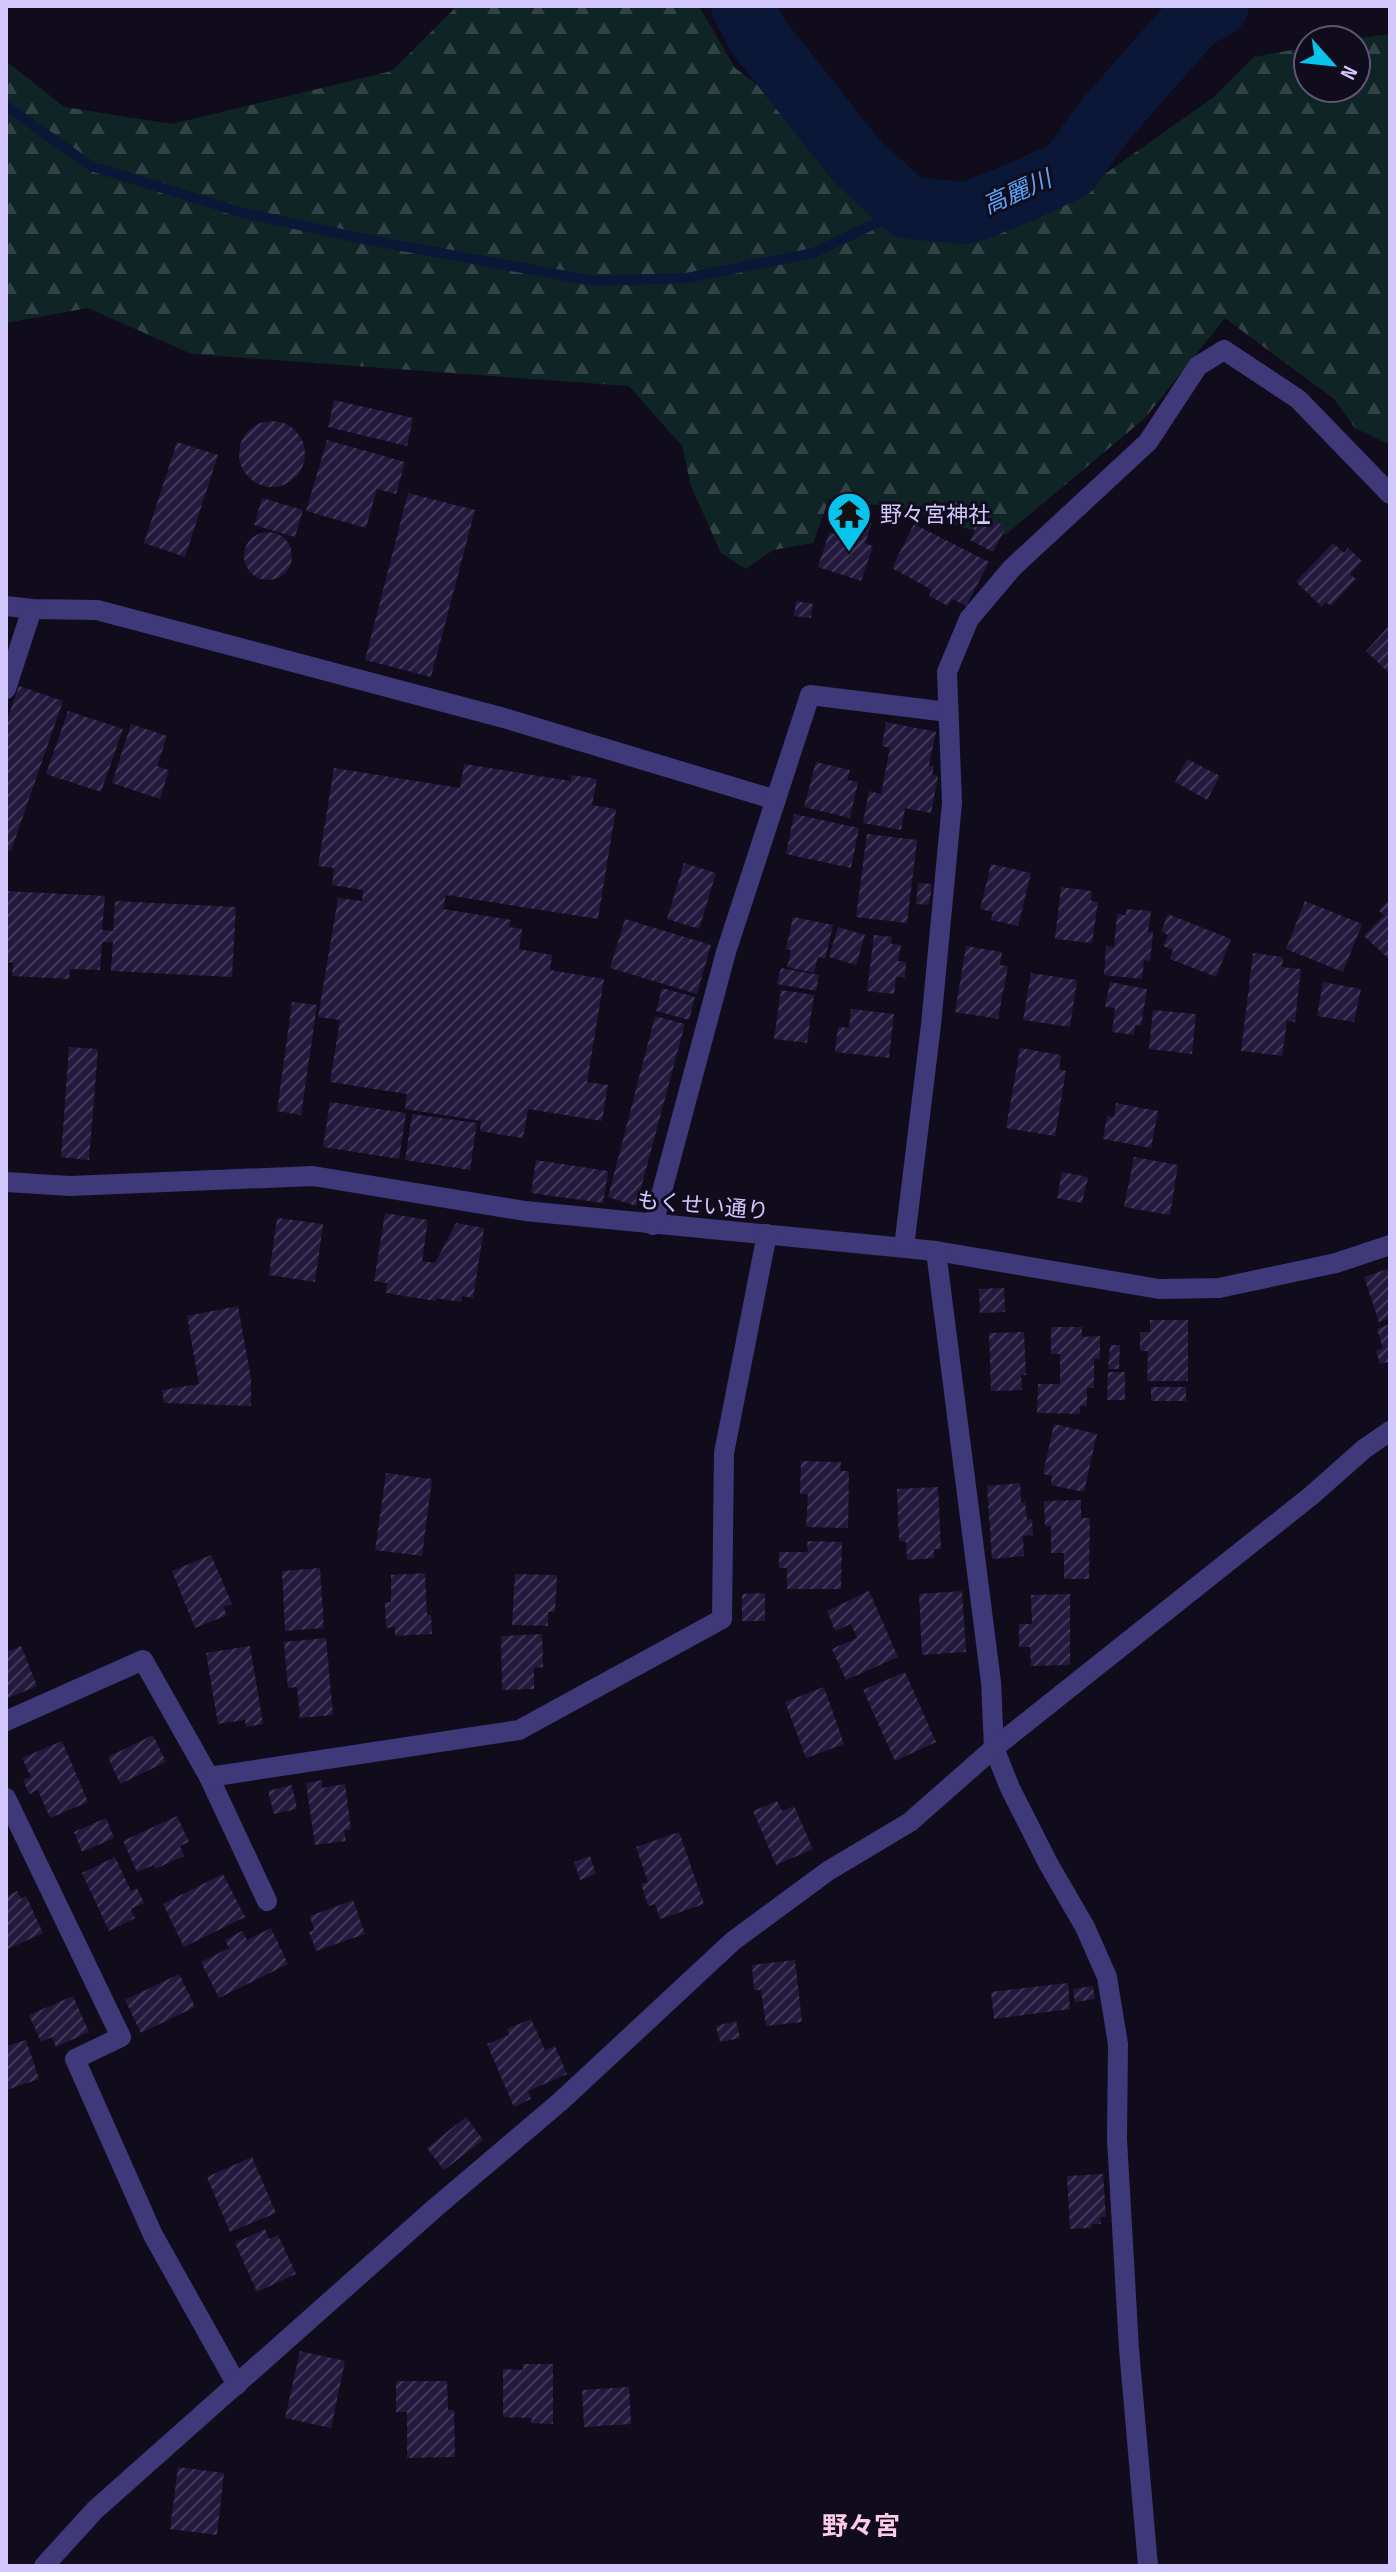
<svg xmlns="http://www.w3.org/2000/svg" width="1396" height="2572" font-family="'Sofia Sans Condensed','Noto Sans JP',sans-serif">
	<defs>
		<pattern id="forest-firs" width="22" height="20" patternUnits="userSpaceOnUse" patternTransform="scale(2)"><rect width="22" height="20" fill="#0f2525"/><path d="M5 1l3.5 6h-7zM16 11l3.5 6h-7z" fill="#314346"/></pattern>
		<pattern id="building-hatch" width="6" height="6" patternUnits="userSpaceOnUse" patternTransform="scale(2)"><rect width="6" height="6" fill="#22193c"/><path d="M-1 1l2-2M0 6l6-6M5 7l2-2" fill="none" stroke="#413959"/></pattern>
	</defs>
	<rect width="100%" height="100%" fill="#100c1c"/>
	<path fill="url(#forest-firs)" d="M457,6h242l36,62 49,37 51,64 83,55 50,8 49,-6 58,-31 139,-98 40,-40 54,-10v41h48v-48h-12l46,-6v411l-35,-17 -21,-29 -109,-81 -80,100 -140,117 -37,-6 -60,-20 -79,-10 -16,44 -40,7 -27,19 -25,-16 -30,-67 -9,-40 -53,-60 -437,-32 -104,-46 -82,15v-262l58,46 108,17 220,-53z"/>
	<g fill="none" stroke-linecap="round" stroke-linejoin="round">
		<path stroke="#0a1737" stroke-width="10" d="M6,106l85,60 149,46 129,28 225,41 93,-3 126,-25 95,-45"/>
		<path stroke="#0a1737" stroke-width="62" d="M742,6l16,30 98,124 52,48 60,5 55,-22 47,-22 35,-49 89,-101 24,-13"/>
	</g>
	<g fill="url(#building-hatch)">
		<path d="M334,400l79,18 -6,28 -79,-19z"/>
		<circle cx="272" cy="454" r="33"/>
		<path d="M327,440l78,22 -9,32 -19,-5 -11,39 -60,-17z"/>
		<path d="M177,442l41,13 -33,102 -41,-14z"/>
		<path d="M408,493l67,17 -44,167 -66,-17z"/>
		<path d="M262,498l41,12 -8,27 -41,-12z"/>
		<path d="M841,514l31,9 -7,20 8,3 -12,35 -43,-14 11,-34 5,1z"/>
		<path d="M983,515l23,12 -13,25 -23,-12z"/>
		<path d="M914,524l75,38 -23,44 -14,-7 -4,7 -19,-10 3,-6 -40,-22z"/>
		<circle cx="268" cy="556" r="24"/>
		<path d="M1333,543l11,10 4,-5 14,13 -12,13 6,5 -25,27 -5,-4 -4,5 -26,-25z"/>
		<path d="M796,601l17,3 -2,14 -17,-2z"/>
		<path d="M1388,627l2,2v45l-24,-23z"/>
		<path d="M19,686l44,15 -52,150 -5,-1v-127z"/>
		<path d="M68,711l55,18 -22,63 -55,-18z"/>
		<path d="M886,722l50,10 -7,33 5,1 -2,9 6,1 -7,37 -26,-5 -4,22 -38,-7 6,-32 12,3 9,-46 -8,-2z"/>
		<path d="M131,724l36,12 -10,30 12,4 -9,29 -48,-16z"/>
		<path d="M1187,759l33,17 -13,24 -32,-18z"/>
		<path d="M816,762l34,8 -3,10 11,2 -8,36 -46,-11z"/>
		<path d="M464,764l107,17v-6l26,4 -5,26 24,4 -18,110 -152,-24 -3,14 68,11 -2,7 13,2 -3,20 33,6 -2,15 54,9 -17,103 21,3 -6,36 -74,-12 -5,29 -43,-7 1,-10 -76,-12 2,-15 -77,-12 10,-62 -22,-3 20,-119 24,3 1,-11 -31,-5 2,-17 -16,-2 16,-98 126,20z"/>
		<path d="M794,814l65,14 -8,40 -65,-14z"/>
		<path d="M867,834l50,6 -10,83 -51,-6z"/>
		<path d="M684,863l32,10 -17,56 -32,-10z"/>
		<path d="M991,864l40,9 -13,53 -27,-6 2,-8 -13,-3z"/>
		<path d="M918,883l14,1 -3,21 -13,-1z"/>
		<path d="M1061,887l31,4 -1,10 7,1 -6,41 -37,-4z"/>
		<path d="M6,891l99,5 -3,34 11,1 2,-30 121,6 -4,70 -121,-6 2,-29h-11l-2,28 -30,-1 -1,10 -57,-3 1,-13 -7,-1z"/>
		<path d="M1390,899v61l-26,-24 20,-21 -5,-4z"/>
		<path d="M1305,901l57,23 -19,48 -57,-23z"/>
		<path d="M1126,909l25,2 -3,21h5l-3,29 -6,-1 -2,19 -38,-4 2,-29 8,1 3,-33 9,1z"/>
		<path d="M1168,914l63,25 -15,38 -46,-18 3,-9 -10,-4 5,-11 -7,-3z"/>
		<path d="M793,917l40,8 -8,34 -7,-2 -4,16 -27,-6 4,-17 -5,-1z"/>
		<path d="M625,919l86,26 -14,49 -87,-26z"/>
		<path d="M838,927l27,8 -9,30 -27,-8z"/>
		<path d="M874,935l18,2 -1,7 10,1 -3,16 8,1 -1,16 -9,-1 -2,17 -27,-3z"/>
		<path d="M966,946l36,6 -2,13 8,1 -10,53 -43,-7z"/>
		<path d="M1253,953l30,4 -1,10 19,2 -6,53 -8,-1 -5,35 -41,-5z"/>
		<path d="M781,968l38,7 -3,16 -39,-7z"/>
		<path d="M1031,973l46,7 -7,47 -47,-7z"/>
		<path d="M1110,982l37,7 -6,37 -6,-1 -1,10 -22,-3 3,-24 -10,-1z"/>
		<path d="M1323,982l38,7 -7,33 -37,-6z"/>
		<path d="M662,988l33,9 -6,23 -33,-9z"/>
		<path d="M781,990l33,5 -7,48 -33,-4z"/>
		<path d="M292,1002l25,3 -16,110 -24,-4z"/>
		<path d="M851,1009l43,5 -5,44 -54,-6 3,-25 11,1z"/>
		<path d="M1153,1010l43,4 -4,40 -43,-5z"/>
		<path d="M655,1016l30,8 -49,182 -28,-9z"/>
		<path d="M69,1047l29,2 -9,111 -28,-3z"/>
		<path d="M1020,1048l41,7 -2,14 7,2 -11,65 -49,-8z"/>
		<path d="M330,1102l76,11 -7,46 -76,-12z"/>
		<path d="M1116,1103l42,8 -7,37 -48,-9 4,-23 7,1z"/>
		<path d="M412,1114l65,9 -7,47 -65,-10z"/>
		<path d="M1134,1157l44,8 -8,50 -46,-8z"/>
		<path d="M536,1160l72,11 -5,32 -72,-10z"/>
		<path d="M1062,1172l26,5 -6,26 -25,-5z"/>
		<path d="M385,1213l43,7 -6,41 13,2 21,-40 28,5 -11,70 -11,-2 -1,6 -25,-4v3l-50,-8 1,-10 -13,-2z"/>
		<path d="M277,1218l46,6 -8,58 -46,-7z"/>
		<path d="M1390,1268v50l-11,4 -15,-45z"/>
		<path d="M1004,1288l1,24 -25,1 -1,-24z"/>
		<path d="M238,1306l13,73v27l-87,-3 -2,-13 37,-6 -12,-68z"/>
		<path d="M1150,1320h38v61h-41l1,-30h-8v-19h10z"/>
		<path d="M1390,1324v46l-1,1 -2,-9 -7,2 -4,-13 7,-3 -6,-19z"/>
		<path d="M1051,1327h31v10l18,-1v23h-6v29h-7v18h-7v8l-43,-1 1,-29h22v-30h-9z"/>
		<path d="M1024,1332l2,43h-5l1,15 -31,1 -2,-58z"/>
		<path d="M1110,1345h10l-1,24h-11z"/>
		<path d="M1108,1372h17v28h-18z"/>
		<rect x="1151" y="1387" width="35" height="14"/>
		<path d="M1054,1424l43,10 -13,58 -33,-7 1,-9 -9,-2z"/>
		<path d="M801,1461l40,1 -1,9h9l-1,57 -42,-1 2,-33h-8z"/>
		<path d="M386,1473l46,6 -10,77 -47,-6z"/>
		<path d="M1020,1483l1,19h4l2,18 5,-1 1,16 -10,1 1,20 -32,3 -5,-73z"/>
		<path d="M938,1487l3,62h-7v9l-27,2 -1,-18 -7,-1 -2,-52z"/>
		<path d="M1081,1500v18h9l-1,61h-25v-26h-13v-27h-6l-1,-25z"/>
		<path d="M807,1541l35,1 -1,47h-54v-21h-8v-16h29z"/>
		<path d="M211,1555l21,49 -9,3 4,8 -32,13 -23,-57z"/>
		<path d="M320,1568l4,60 -39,3 -3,-60z"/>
		<path d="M425,1573l2,42h4l1,19 -37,2v-9l-9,1 -1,-25 6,-1v-27z"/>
		<path d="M515,1574l42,1 -2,37h-7v14l-36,-1z"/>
		<path d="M869,1591l29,66 -52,23 -14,-31 25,-11 -6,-14 -16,7 -8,-20z"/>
		<path d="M962,1591l4,61 -44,3 -3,-61z"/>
		<path d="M765,1593v28h-23v-27z"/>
		<path d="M1070,1594v71l-39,1 -1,-19h-11v-23h13l-1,-29z"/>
		<path d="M542,1634l1,33 -9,1v21l-32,1 -1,-54z"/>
		<path d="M326,1638l7,77 -33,3 -3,-31 -9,1 -4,-46z"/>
		<path d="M21,1646l16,40 -31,13v-47z"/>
		<path d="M250,1646l13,78 -17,3 -1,-7 -27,4 -12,-71z"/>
		<path d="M905,1672l31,70 -41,19 -32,-71z"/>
		<path d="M824,1687l20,57 -38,14 -21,-56z"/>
		<path d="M153,1735l13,27 -46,22 -12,-27z"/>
		<path d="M62,1741l26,61 -38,16 -12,-28 -9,4 -6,-14 8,-3 -9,-19z"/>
		<path d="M322,1780v8l23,-4 6,45 -7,2 2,10 -31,4 -9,-62z"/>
		<path d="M292,1785l5,24 -23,5 -6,-23z"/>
		<path d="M777,1801l5,10 12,-5 19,43 -37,16 -23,-54z"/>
		<path d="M177,1816l12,26 -9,4 4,10 -29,13 -1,-4 -17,7 -14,-31z"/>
		<path d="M106,1818l8,20 -32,14 -8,-20z"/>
		<path d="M679,1832l25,72 -44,15 -5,-15 -7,2 -7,-22 7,-2 -12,-35z"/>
		<path d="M590,1856l6,18 -16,6 -6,-18z"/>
		<path d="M115,1857l16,34 6,-3 7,15 -13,6 4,9 -26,13 -27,-58z"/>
		<path d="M223,1874l22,43 -61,30 -21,-43z"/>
		<path d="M17,1891l4,8 5,-3 17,37 -37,17v-53z"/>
		<path d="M353,1900l12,34 -49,17 -7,-19 5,-2 -4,-14z"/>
		<path d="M271,1928l17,36 -69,34 -18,-36 28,-14 -4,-8 17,-9 5,9z"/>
		<path d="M795,1960l7,62 -36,4 -5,-36h-7l-2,-25z"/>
		<path d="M179,1974l16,33 -54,26 -16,-33z"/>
		<path d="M1068,1983l2,26 -76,10 -3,-27z"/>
		<path d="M1093,1986l2,13 -20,3 -2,-13z"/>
		<path d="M73,1996l16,36 -33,15 -4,-10 -11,5 -12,-27z"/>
		<path d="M531,2019l14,31 10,-4 12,28 -39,17 3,8 -17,8 -27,-63 22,-9 -2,-6z"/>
		<path d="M736,2021l4,17 -20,4 -4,-16z"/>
		<path d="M26,2040l13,39 -33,11v-44z"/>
		<path d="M466,2117l17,23 -39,30 -17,-22z"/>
		<path d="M252,2157l24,56 -46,19 -23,-55z"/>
		<path d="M1103,2174l3,43h-6l1,7h-9v4l-22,1 -3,-53z"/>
		<path d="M265,2229l4,10 9,-4 18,39 -39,18 -22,-49z"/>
		<path d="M300,2351l45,10 -14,67 -46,-10z"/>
		<path d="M523,2364h30v60l-22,-1 1,-5 -29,-1v-48l20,1z"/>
		<path d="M396,2381h51l1,29h6l1,47 -48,1v-46h-11z"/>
		<path d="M629,2387l2,37 -47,3 -2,-37z"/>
		<path d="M178,2467l46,6 -7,62 -47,-6z"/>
	</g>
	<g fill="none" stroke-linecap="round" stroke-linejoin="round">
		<g stroke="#3f3879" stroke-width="20">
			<path d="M6,606l26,3 65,1 407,108 272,82"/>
			<path d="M6,689l26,-80"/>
			<path d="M6,1182l64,4 243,-10 212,35 411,40 223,38 60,-1 117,-25 54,-18"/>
			<path d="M653,1225l73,-273 84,-257 138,17"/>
			<path d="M904,1247l27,-222 21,-222 -5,-131 22,-53 43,-51 136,-126 50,-76 26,-16 74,49 92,95"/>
			<path d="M936,1251l55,431 3,66 16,40 39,77 36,62 22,50 11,67 -1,95 12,210 19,217"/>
			<path d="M6,1721l137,-61 66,117 58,124"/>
			<path d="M209,1777l310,-47 203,-111 2,-166 43,-219"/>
			<path d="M6,1798l115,239 -46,22 78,176 84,150"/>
			<path d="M44,2566l51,-56 340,-302 126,-107 172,-160 95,-70 82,-49 84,-74 318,-253 52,-46 26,-18"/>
		</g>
	</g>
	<defs>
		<g id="temple-pin" transform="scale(2.3)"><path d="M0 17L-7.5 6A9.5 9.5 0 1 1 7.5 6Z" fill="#08c4ea" stroke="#100c1c"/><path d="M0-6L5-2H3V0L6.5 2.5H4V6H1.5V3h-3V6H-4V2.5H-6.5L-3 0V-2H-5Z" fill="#111"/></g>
	</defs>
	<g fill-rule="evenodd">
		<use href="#temple-pin" x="849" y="514"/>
	</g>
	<g text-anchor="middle" stroke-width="6" stroke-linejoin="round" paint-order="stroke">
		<g font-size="22" fill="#d2c8fd" stroke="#100c1c" text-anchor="start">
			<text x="880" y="522">野々宮神社</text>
		</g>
		<g font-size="22" fill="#d2c8fd" stroke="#100c1c">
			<text transform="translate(703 1205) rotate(5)" y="8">もくせい通り</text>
		</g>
		<g font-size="24" font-style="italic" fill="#5aa5f9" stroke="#100c1c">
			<text transform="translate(1017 192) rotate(-24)" y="8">高麗川</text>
		</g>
		<g font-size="26" font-weight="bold" fill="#fdcae7" stroke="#100c1c">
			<text x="861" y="2535">野々宮</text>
		</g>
	</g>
	<rect width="1396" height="2572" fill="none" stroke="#d2c8fd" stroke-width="16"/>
	<g transform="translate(1332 64) rotate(117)"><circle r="38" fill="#100c1c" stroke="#5e5776" stroke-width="2"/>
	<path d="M0-6L14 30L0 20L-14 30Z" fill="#08c4ea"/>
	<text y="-12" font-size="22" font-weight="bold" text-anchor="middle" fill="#d2c8fd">N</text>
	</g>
</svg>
